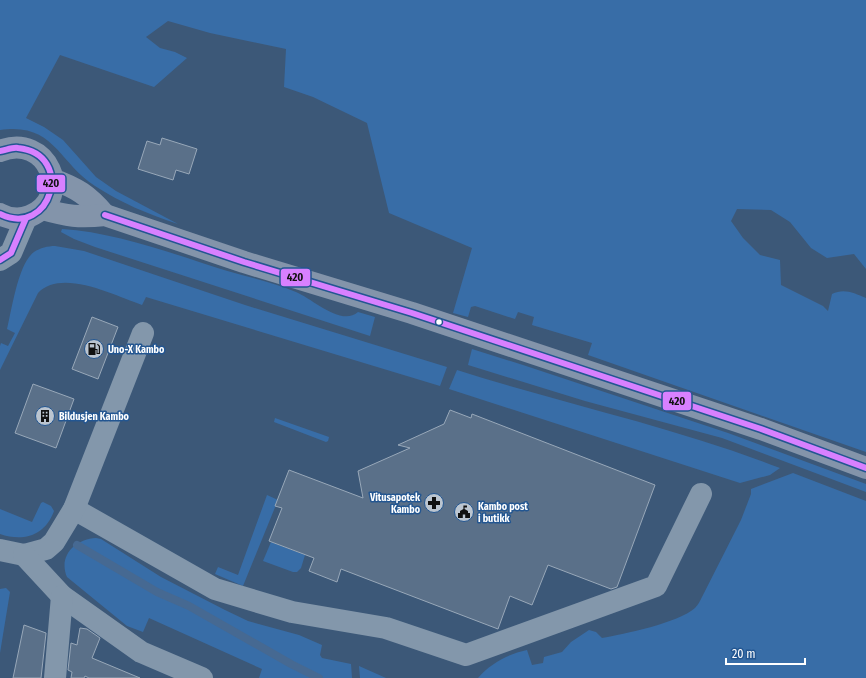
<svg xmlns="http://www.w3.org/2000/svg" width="866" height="678" font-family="'Fira Sans Condensed',sans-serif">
	<rect width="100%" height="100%" fill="#3c5878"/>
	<g fill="#386da7">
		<path d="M0,0h866v269l-12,-15 -27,4 -16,-10 -21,-26 -19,-12 -34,-1 -6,12 12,17 17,17 20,5 1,25 42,21 5,5 4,-17c12,-6 22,-1 34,4v154l-278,-97 4,-12 -60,-18 2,-8 -16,-5 -3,7 -40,-13 -4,1 -3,10 -15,-4 19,-65 -83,-35 -22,-90 -54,-26 -29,-10 2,-38 -76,-16 -42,-12 -22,16 14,11 15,4 12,6 -33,29 -94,-32 -34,63 18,9 19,13 33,37 20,14 62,33c-30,-10 -57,-21 -83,-38 -37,-24 -41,-64 -95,-56z"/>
		<path d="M62,229c52,3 112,25 162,41 24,7 49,12 72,22 17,7 45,35 62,20l17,5 -5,19 -275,-89 -21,-8 -13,-7z"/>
		<path d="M55,246l29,5 161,54 202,62 -7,19 -294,-89 -4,8c-27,-9 -80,-37 -104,-12l-38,77v-24l1,-3 7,3 7,-13 -8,-4c5,-20 11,-65 27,-77 6,-4 14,-6 21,-6z"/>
		<path d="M472,349l51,16 205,68 138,51v8l-144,-54 -137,-37 -117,-36z"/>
		<path d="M457,370c107,34 218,57 323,98l-10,7 -30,8 -291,-94z"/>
		<path d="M275,418l54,19 -1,4 -2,1 -52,-20z"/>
		<path d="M793,473l73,28v177h-388c13,-15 30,-24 49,-28l5,15 11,-2 1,-6 18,-5 9,-10 18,-12 7,2 6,6c22,-4 76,-15 93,-30 3,-3 5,-7 7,-11l39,-77 10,-26v-5z"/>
		<path d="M267,495l11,5 -35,86 -28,-12 3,-7 20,8z"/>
		<path d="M43,502l8,4 3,5c-9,25 -31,31 -54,23v-25l32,13 9,-19z"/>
		<path d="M96,538l5,1 60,38 64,33 23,11 51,14 23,10 -2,10 2,3 29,6 1,14h-93l3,-9 -113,-51 -6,14 -16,-6 -60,-49c-9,-21 8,-38 29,-39z"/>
		<path d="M271,542l34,13 -4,13 -4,4h-4l-30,-11z"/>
		<path d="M6,588l4,4 -10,61v-64z"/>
		<path d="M359,666l27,12h-26z"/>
	</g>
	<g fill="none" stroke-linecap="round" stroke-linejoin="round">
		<path stroke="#466992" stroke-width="8" d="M77,545l80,47 32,14 102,58 28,14"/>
	</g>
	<g fill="#5a7089" stroke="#98a8b9">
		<path d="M162,138l35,11 -8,25 -13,-4 -3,10 -35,-11 9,-28 13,4z"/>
		<path d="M92,317l26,10 -20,52 -26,-10z"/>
		<path d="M33,384l41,15 -18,49 -41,-15z"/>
		<path d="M450,410l21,8 1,-4 183,71 -38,102 -6,2 -63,-24 -16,40 -22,-9 -12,33 -157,-60 -4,13 -28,-11 5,-13 -45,-17 13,-33 -7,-2 14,-36 74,28 -5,-27 52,-23 -12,-3 46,-21z"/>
		<path d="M24,625l22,8 -5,45h-28z"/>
		<path d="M80,628l7,1 13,9 -8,20 48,20h-51l-4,-2 -1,2h-13l1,-6 -4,-2 3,-27 6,2z"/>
	</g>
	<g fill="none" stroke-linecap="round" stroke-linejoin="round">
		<g stroke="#8397ab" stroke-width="22">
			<path d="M0,260l11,-7 15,-35"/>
			<path d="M74,509l141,80 77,23 94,16 80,27 190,-69 45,-92"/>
			<path d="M0,550l24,5 22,-6 8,-7 20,-33 69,-176"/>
			<path d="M24,555l38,41 79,56 61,26"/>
			<path d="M55,678l7,-82"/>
		</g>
		<g stroke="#8394aa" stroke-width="22">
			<path d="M0,151c47,-19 75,46 30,65 -10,4 -21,3 -30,-2"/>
			<path d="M52,179c25,9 36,16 53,36"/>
			<path d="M42,209c25,7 37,9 63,6l139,47 168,51 349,116 105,39"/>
		</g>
		<g stroke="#235691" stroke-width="9">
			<g id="bus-1">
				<path d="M0,151c6,-1 13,-4 18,-3 58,6 33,91 -18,66"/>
				<path d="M105,215l139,47 168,51 349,116 105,39"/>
				<path d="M0,260l11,-7 15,-35"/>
			</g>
		</g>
		<use href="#bus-1" stroke="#d880ff" stroke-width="6"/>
	</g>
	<defs>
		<g id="fuel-disc" transform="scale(1)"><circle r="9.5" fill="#bbc5d0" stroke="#235691"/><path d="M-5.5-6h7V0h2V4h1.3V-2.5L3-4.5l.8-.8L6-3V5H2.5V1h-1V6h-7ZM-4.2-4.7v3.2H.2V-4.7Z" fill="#111"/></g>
		<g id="building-disc" transform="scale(1)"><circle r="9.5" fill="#bbc5d0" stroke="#235691"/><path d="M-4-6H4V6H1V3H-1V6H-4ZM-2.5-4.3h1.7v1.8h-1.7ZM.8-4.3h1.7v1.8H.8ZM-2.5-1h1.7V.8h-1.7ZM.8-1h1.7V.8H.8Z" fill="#111"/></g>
		<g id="pharmacy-disc" transform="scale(1)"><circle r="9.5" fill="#bbc5d0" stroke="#235691"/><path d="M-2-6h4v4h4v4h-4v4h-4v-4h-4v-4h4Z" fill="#111"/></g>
		<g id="civic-disc" transform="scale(1)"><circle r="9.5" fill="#bbc5d0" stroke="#235691"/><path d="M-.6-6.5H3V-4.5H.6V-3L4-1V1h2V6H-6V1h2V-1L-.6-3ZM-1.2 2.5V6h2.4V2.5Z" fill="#111"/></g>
	</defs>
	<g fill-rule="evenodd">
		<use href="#fuel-disc" x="94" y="349"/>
		<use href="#building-disc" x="45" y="416"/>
		<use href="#pharmacy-disc" x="434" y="503"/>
		<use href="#civic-disc" x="464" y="512"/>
	</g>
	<circle fill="#fff" stroke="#235691" stroke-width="1.5" cx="439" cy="322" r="3.5"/>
	<g text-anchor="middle" stroke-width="3" stroke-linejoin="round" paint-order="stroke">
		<g font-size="10" font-weight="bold" fill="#fff" stroke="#235691" text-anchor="start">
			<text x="108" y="353">Uno-X Kambo</text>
			<text x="59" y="420">Bildusjen Kambo</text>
			<text x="420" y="501" text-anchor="end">Vitusapotek<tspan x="420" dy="12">Kambo</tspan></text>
			<text x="478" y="510">Kambo post<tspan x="478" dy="12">i butikk</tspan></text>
		</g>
	</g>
	<g stroke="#235691" stroke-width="1.5">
		<rect x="36" y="174" width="30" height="19" rx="4" fill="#d880ff"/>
		<rect x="280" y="268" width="31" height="19" rx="4" fill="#d880ff"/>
		<rect x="662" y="391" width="30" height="20" rx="4" fill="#d880ff"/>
	</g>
	<g font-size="11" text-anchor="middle" font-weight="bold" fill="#111">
		<text x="51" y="187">420</text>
		<text x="295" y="281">420</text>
		<text x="677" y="405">420</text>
	</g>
	<path d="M726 658v6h79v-6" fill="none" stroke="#ffffff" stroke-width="2"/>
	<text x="732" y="658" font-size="12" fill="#ffffff" stroke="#235691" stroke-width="3" paint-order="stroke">20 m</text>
</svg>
